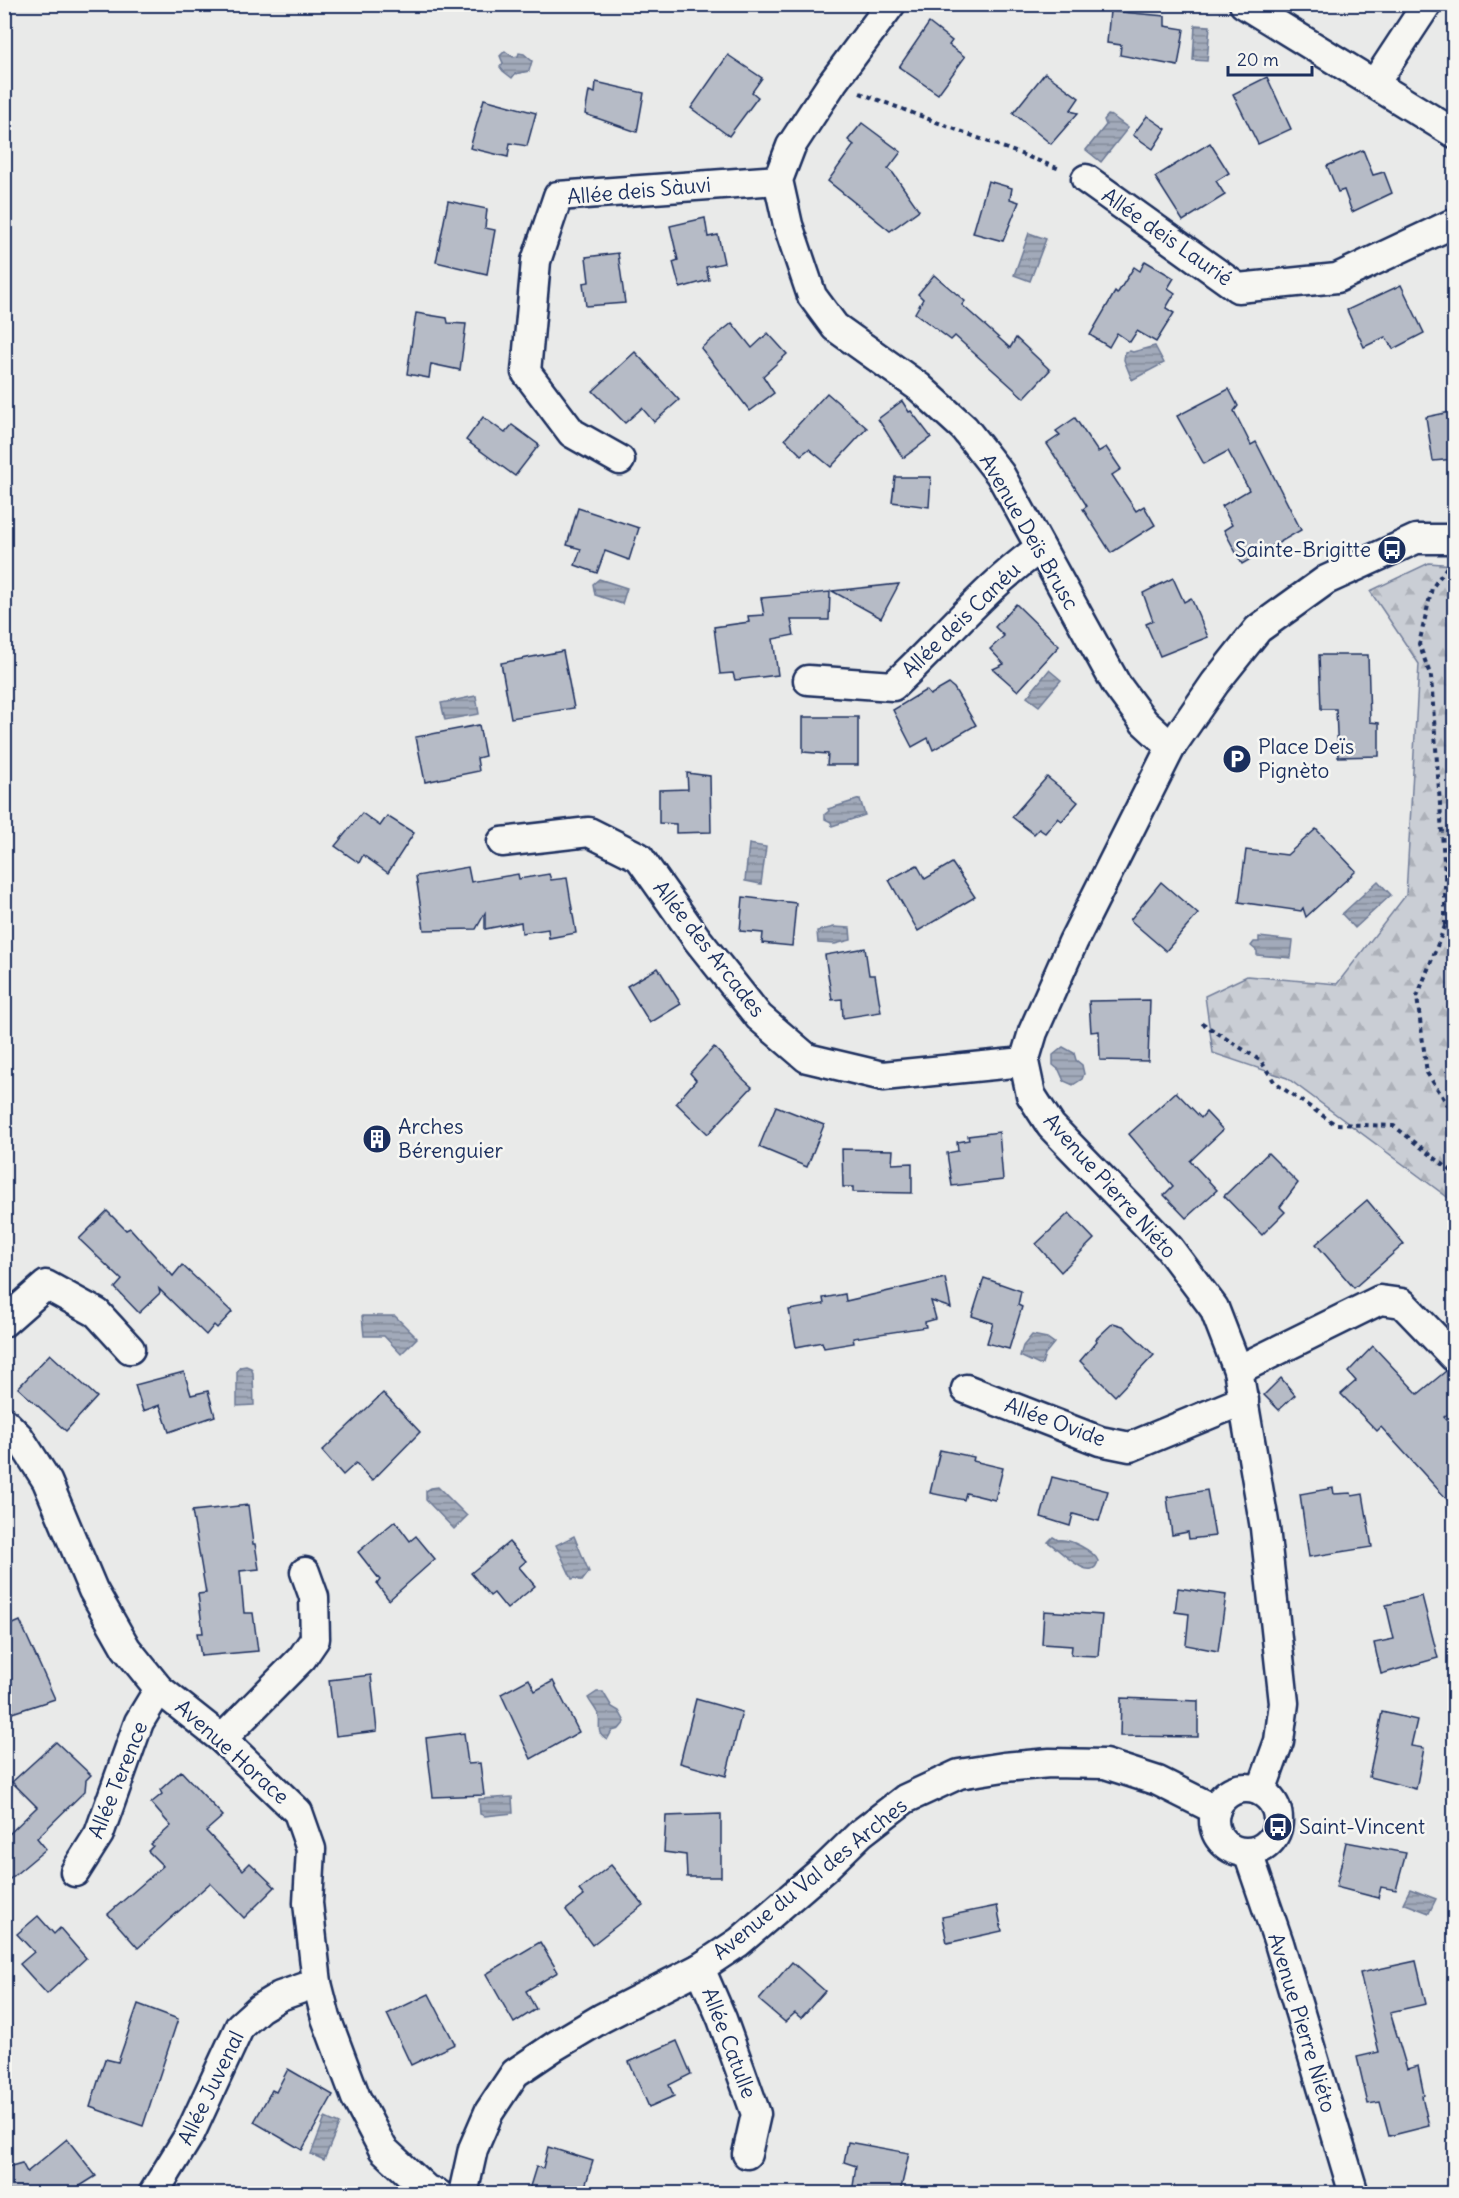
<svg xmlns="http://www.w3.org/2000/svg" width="1459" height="2198" font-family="Delius,sans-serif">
	<defs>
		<pattern id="forest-firs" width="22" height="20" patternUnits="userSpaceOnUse" patternTransform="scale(1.5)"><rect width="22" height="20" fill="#caced5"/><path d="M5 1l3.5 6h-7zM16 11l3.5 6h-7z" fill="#adb1b9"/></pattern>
		<pattern id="water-rules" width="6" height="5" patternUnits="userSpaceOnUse" patternTransform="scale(1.5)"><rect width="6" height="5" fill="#a2aaba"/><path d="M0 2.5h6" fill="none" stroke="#838b9a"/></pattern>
	</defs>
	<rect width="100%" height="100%" fill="#e9eae9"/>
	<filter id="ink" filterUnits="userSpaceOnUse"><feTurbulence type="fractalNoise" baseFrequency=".0167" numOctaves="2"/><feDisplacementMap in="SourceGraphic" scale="12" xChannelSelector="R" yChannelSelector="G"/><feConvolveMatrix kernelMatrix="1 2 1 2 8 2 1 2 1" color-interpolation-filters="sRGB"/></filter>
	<g filter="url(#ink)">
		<path fill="url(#forest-firs)" stroke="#727e9a" stroke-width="1.5" d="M1429,563l25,2v637l-167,-124 -74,-25 -8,-57 42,-20 90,8 69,-89 13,-231 -49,-73z"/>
		<g fill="url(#water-rules)" stroke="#6c7995" stroke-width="1.5">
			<path d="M1195,25l15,1 -3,35 -14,-1z"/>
			<path d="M505,51l8,6 5,-1 1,-3 5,1 8,7 -3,10 -14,3 -3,4 -9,-7 -3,-4 3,-4 -3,-7z"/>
			<path d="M1108,115l4,1 16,12 -27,34 -15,-12 20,-25 -2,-5z"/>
			<path d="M1029,233l17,6 -16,42 -16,-6z"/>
			<path d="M1155,346l9,17 -32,17 -8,-20 1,-8 5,-1 3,1z"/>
			<path d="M599,579l28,9 -5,16 -27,-9 -2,-11z"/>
			<path d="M1049,670l12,10 -22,26 -12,-9z"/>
			<path d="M476,696l3,18 -34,6 -4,-17z"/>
			<path d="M860,799l5,16 -33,11 -1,-4 -6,-3v-5l4,-3 -1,-2z"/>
			<path d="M749,844l17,3 -5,37 -16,-3z"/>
			<path d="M1378,881l13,14 -36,33 -13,-14z"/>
			<path d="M834,927l16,1 1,12 -16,4 -17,-1 -1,-12z"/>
			<path d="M1259,937l34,4 -2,17 -34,-3v-4l-6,-5 3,-4h5z"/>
			<path d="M1063,1047l11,6 2,7 6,5 2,9 -2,5 -9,6 -9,-4 -5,-11 -6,-5v-10z"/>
			<path d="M362,1316h33l22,22 -16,16 -17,-18h-20z"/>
			<path d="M1032,1335l15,3 7,5 -9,11 -3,10 -3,1 -19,-9 3,-10z"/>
			<path d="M246,1366l5,2 2,5 1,32 -17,1v-34l3,-5z"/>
			<path d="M438,1487l29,29 -13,13 -28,-29v-9l5,-3z"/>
			<path d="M574,1536l15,36 -7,9 -7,-3 -3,1 -16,-34z"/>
			<path d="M1053,1537l5,3c11,-2 36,11 40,21 -6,25 -41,-14 -50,-19z"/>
			<path d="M597,1692h6l9,15 7,4 6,11 -6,7 -7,2 -5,9c-12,-8 -6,-12 -8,-23 -1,-6 -8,-13 -11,-19z"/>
			<path d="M512,1797l1,16 -28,3 -5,-2 -1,-15z"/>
			<path d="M1410,1889l26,10 -7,14 -26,-10z"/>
			<path d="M325,2118l14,6 -15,36 -13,-6z"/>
		</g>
		<g fill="#b6bbc6" stroke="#1b2f5e" stroke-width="1.5">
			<path d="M1110,11l55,5v10l19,3 -6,37 -58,-11 1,-10 -14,-2z"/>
			<path d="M929,23l23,18 -3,4 16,12 -27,37 -39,-27z"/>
			<path d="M728,55l34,23 -10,14 6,5 -29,39 -38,-28z"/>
			<path d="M1045,73l34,25 -9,13 8,2 -27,31 -38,-31z"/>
			<path d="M1267,77l24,52 -33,15 -25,-50z"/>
			<path d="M596,82l48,11 -7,39 -52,-18 4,-23 6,2z"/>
			<path d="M484,99l52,14 -9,33 -17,-3 -2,14 -38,-9z"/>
			<path d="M1147,116l19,13 -13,20 -20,-14z"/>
			<path d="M862,123l39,29 -13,17 5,4 26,37 -29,21 -62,-50 26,-36 -6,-5z"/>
			<path d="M1210,143l19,30 -13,8 9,14 -42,26 -28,-44z"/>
			<path d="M1363,150l10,25 11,-3 8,21 -40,19 -8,-22 -6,2 -11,-26z"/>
			<path d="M988,181l24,7 -2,11 9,3 -16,39 -30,-8z"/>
			<path d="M448,201l39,8 -2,19 10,2 -8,44 -51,-12z"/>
			<path d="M705,218l3,19 10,-2 6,28 -18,4 3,13 -29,8 -7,-26 5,-2 -8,-34z"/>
			<path d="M618,253l7,50 -39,3 -3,-23 6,-1 -3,-25z"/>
			<path d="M1145,261l29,17 -6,10 7,5 -9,15 8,5 -18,29 -19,-11 -7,11 -13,-9 -8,14 -19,-12 25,-43 2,2 17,-27 6,4z"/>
			<path d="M934,275l31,26 -3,4 48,43 6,-10 34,32 -26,28 -69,-62 -4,4 -36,-27 8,-14 -5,-5z"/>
			<path d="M1401,285l23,48 -31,16 -8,-12 -21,10 -17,-37z"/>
			<path d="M416,313l31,5 1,5 18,1 -6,46 -29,-6 -2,14 -22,-4z"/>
			<path d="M732,323l20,25 16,-15 19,21 -24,22 11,17 -24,18 -49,-63z"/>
			<path d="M635,352l44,48 -25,22 -12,-14 -17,15 -32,-32z"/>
			<path d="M1229,389l9,17 -4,5 17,34 5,-3 45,88 -59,34 -18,-34 8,-5 -10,-19 27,-16 -21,-39 -24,13 -27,-48z"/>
			<path d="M827,393l40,35 -36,39 -22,-18 -8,6 -16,-16z"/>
			<path d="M902,401l7,11 2,-1 20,26 -28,21 -25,-39z"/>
			<path d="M1455,411v48l-22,2 -7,-44z"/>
			<path d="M483,417l22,16 7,-8 27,20 -24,31 -49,-36z"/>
			<path d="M1075,418l23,34 8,-5 15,22 -9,6 24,36 8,-5 11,19 -44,28 -28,-44 4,-3 -40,-62 13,-9 -4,-4z"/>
			<path d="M895,477h36l-2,30 -37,-5z"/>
			<path d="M578,508l61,20 -10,32 -24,-9 -8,22 -22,-8 6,-16 -14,-4z"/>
			<path d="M1173,578l11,24 7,-4 17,39 -48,19 -14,-32 7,-3 -10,-28z"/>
			<path d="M899,584l-18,34 -49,-27z"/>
			<path d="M830,592l-1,28h-38l3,15 -21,4 5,36 -43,5 -2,-7 -13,1 -6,-47 35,-5 -1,-6 16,-1 -3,-17z"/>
			<path d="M1016,604l43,42 -41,45 -25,-22 11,-5 -14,-15 14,-13 -9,-9z"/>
			<path d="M563,651l11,57 -63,10 -10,-55z"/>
			<path d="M1319,655h49l2,67 9,1v33l-41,1 -2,-48h-15z"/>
			<path d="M949,684l5,4 22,37 -43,25 -5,-12 -16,9 -19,-37 33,-20 4,5z"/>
			<path d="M803,717h55v48h-31l1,-11 -25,-2z"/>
			<path d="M479,725l6,31 -8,2 2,13 -54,11 -9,-45z"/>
			<path d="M687,773l23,3 1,56 -35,1v-9l-17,-1v-33l29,-1z"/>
			<path d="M1047,777l31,25 -16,19 -4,-3 -13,15 -6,-4 -5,5 -22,-17z"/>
			<path d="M362,813l18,13 7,-10 27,17 -26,40 -25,-18 -4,8 -24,-17z"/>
			<path d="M1316,829l40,42 -50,46 -3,-9 -2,3 -62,-9 7,-52 41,5z"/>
			<path d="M952,863l23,34 -57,34 -29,-51 28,-15 8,14z"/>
			<path d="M468,867l3,15 47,-8 1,5 30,-5 2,6 16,-2 9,55 -27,5 -1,-9 -26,4 -1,-11 -36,7v-16l-9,16 -52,1 -8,-54z"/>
			<path d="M1161,882l37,32 -32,37 -36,-31z"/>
			<path d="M743,897l53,6 -4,43 -30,-3 1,-10 -23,-2z"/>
			<path d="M865,948l4,27h6l6,37 -38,6 -1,-19 -10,1 -7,-45z"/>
			<path d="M658,968l23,36 -31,19 -23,-37z"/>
			<path d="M1150,1000l-2,61 -48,-1 -1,-29 -8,1 -2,-31z"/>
			<path d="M714,1047l28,31 10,9 -44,47 -32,-31 20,-23 -6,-7z"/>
			<path d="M1176,1092l25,26 5,-6 17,18 -33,31 27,29 -31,28 -22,-23 9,-9 -44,-52z"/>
			<path d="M776,1106l48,19 -17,42 -48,-20z"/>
			<path d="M999,1132l4,48 -51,6 -5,-33 11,-2 -1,-9 12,-2 -1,-4z"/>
			<path d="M842,1149l51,1 -1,14 20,-1v30l-59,-1v-5h-10z"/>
			<path d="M1268,1153l30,30 -18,24 5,5 -23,23 -38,-39z"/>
			<path d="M1367,1200l37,44 -50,44 -38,-44z"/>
			<path d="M107,1211l19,19 4,-2 43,48 9,-11 50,47 -15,16 -3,-3 -8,10 -47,-46 1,4 -21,20 -24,-25 7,-8 -43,-41z"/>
			<path d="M1069,1213l25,26 -33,33 -25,-28z"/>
			<path d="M945,1278l6,30 -20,-7 5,18 -11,3 1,5 -73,11 1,5 -30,5 -2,-6 -26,5 -7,-37 35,-6 -1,-6 22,-4 1,7z"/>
			<path d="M984,1278l37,13 -3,14 4,2 -13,42 -22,-6 6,-20 -21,-7z"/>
			<path d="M1113,1323l10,3 31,29 -39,41 -35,-35 17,-20 -1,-2z"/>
			<path d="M1373,1346l45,48 28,-23 9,2v35l-11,9 11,11v80l-74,-81 -4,4 -36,-37 15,-13 -8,-9z"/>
			<path d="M50,1354l47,43 -31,34 -48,-43z"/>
			<path d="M184,1372l7,23 17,-4 7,25 -46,16 -9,-27 -17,6 -8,-26z"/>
			<path d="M1281,1378l14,17 -16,15 -15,-15z"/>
			<path d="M383,1393l37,39 -48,49 -16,-18 -13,12 -21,-24z"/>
			<path d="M940,1450l34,7 -1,4 30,7 -8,32 -29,-7 -2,7 -34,-7z"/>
			<path d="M1052,1477l56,14 -9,30 -26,-7 -3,12 -29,-9z"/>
			<path d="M1333,1488l1,6 17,-1 1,3 11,-2 9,53 -63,10 -9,-63z"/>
			<path d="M1207,1490l8,46 -26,3 -1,-7 -16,3 -5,-38z"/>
			<path d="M248,1505l5,39h2l4,25 -19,2 4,42h9l5,38 -57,5 -4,-23h6l-5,-39 8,-1 -14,-82z"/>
			<path d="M395,1521l15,20 6,-5 19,23 -46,41 -12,-16 3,-4 -22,-28z"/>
			<path d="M509,1542l17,19 -7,6 16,19 -28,23 -13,-16 -4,3 -19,-23z"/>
			<path d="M1178,1588l48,7 -8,56 -32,-6 3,-31 -14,-2z"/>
			<path d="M1422,1596l16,62 -57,16 -7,-31 20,-4 -8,-34z"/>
			<path d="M1044,1611l58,4 -4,41 -27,-1 1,-9 -30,-2z"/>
			<path d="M20,1621l35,78 -46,15 -5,-11v-75z"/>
			<path d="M371,1675l6,56 -41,5 -7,-56z"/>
			<path d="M529,1679l6,12 18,-10 26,51 -48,27 -30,-65z"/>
			<path d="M1121,1698l77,3v36l-78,-1z"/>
			<path d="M696,1699l46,13 -16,64 -46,-13z"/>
			<path d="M1382,1712l35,8 -6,26 13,2 -8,41 -47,-12z"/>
			<path d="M464,1733l4,31 12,-1 4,32 -51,2 -7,-59z"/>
			<path d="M56,1742l35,33 -5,5 -1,11 -48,47 9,11 -42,35v-45l33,-32 -25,-25z"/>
			<path d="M181,1771l42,45 -17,15 37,39 7,-7 25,24 -31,31 -34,-35 -72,65 -30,-34 55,-48 -15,-15 5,-5 -2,-2 20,-18 -20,-23 11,-9 -2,-4z"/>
			<path d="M721,1814v63h-34l-1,-22 -22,-3 2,-36z"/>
			<path d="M1346,1842l60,11 -10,37 -15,-3 -3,11 -42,-11z"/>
			<path d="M611,1865l32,40 -51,40 -26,-35 18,-14 -5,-6z"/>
			<path d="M997,1906l5,25 -55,12 -5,-26z"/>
			<path d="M38,1916l16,18 6,-6 26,30 -39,36 -27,-30 14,-12 -17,-18z"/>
			<path d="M540,1942l18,30 -32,19 10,18 -22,14 -28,-49z"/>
			<path d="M1416,1961l10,43 -36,8 17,57 11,-3 6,29 -2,1 7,30 -40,10 -9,-34 -12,2 -11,-47 22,-5 -19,-79z"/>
			<path d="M792,1962l33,29 -24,27 -6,-5 -10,9 -26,-22z"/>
			<path d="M429,1994l26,50 -44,21 -24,-51z"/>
			<path d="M138,2004l40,15 -35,107 -53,-19 15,-48 13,3z"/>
			<path d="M677,2041l14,33 -22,11 5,11 -25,11 -20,-45z"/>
			<path d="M288,2069l45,26 -31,55 -48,-28 18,-32 4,2z"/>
			<path d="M67,2139l29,37 -27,17h-65v-25l18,-5 5,9z"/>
			<path d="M848,2142l61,11 -9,40h-48l4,-27 -12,-4z"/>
			<path d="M548,2147l45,14 -10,32h-55l8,-26 7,1z"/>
		</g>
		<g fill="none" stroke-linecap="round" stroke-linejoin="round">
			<g stroke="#1b2f5e" stroke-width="33">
				<g id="minor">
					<path d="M891,4l-58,78 -42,64 -13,34 10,45 24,71 23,31 84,60 45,41 36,46 116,210 28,38 27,25"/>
					<path d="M1244,4l210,129"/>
					<path d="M1375,83l52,-79"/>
					<path d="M1086,179l152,109 99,-10 117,-55"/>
					<path d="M620,460l-48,-27 -46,-61 10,-111 22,-65 220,-16"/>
					<path d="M808,680l85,6c49,-45 93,-100 147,-138"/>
					<path d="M502,842l87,-10 50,25 58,82 62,78 48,41 76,18 141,-14"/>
					<path d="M4,1322l42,-37 51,28 33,36"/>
					<path d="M1238,1370l142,-70 22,3 52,54"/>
					<path d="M966,1389l134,52 30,6 114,-47"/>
					<path d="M4,1422l15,15 28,44 46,109 33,58 33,41 63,50 76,73 13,37 -3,54 9,80 9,35 30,80 27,51 44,41 11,4"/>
					<path d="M222,1739l80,-81 13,-19 -1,-42 -9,-25"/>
					<circle cx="1246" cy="1820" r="32"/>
					<path d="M1261,1791l18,-50 5,-38 -19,-175 -27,-158 -24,-62 -45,-60 -118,-122 -20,-31 -7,-33 9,-30 40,-90 98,-195 44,-64 43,-54 68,-49 66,-30 24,-11h38"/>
					<path d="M1248,1853l31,90 75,251"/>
					<path d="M75,1872l24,-38 40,-112 20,-33"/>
					<path d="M700,1968l22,51 34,95 -9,40"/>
					<path d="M153,2194l37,-60 50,-108 20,-18 20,-12 37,-13"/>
					<path d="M463,2194l10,-45 16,-37 26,-39 40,-27 47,-28 98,-50 39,-26 86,-74 36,-35 44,-34 54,-25 45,-7 46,-4 55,1 53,17 58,29"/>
				</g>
			</g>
			<g stroke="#1b2f5e" stroke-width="4" stroke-dasharray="4.5 4.5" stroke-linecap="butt">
				<path d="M860,93l200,76"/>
				<path d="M1447,567l-15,21 -13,56 12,33 14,198 9,11"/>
				<path d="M1445,876v50"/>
				<path d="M1454,927l-9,-1 -28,71 10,76 27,41"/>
				<path d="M1202,1023l59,38 14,22 60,41 59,2 60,47"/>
			</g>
			<use href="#minor" stroke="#f6f6f2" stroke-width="28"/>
		</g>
	</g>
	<defs>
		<g id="bus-disc" transform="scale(1.5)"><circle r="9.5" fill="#1b2f5e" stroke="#f6f6f2"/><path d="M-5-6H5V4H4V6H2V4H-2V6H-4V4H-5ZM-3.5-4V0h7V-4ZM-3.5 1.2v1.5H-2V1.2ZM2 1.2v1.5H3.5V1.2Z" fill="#fff"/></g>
		<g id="parking-disc" transform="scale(1.5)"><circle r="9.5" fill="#1b2f5e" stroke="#f6f6f2"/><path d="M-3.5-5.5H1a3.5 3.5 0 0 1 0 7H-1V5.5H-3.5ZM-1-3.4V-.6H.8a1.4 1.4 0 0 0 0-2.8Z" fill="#fff"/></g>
		<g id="building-disc" transform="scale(1.5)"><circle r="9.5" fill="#1b2f5e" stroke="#f6f6f2"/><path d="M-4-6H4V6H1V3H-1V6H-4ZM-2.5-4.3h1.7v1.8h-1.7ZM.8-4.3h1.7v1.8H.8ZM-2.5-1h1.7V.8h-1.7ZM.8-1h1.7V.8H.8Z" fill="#fff"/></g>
	</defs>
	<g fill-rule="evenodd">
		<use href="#bus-disc" x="1392" y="550"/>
		<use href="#parking-disc" x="1237" y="759"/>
		<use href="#building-disc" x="377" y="1139"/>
		<use href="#bus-disc" x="1278" y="1827"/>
	</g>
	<g text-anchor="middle" stroke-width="5" stroke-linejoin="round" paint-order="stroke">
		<g font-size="21" fill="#1b2f5e" stroke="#f6f6f2">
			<text transform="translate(639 191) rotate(-5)" y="7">Allée deis Sàuvi</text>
			<text transform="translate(1167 237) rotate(35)" y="7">Allée deis Laurié</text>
			<text transform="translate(1029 532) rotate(60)" y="7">Avenue Deïs Brusc</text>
			<text transform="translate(961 620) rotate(-44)" y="7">Allée deis Canéu</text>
			<text transform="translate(709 949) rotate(52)" y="7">Allée des Arcades</text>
			<text transform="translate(1110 1186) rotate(48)" y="7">Avenue Pierre Niéto</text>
			<text transform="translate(1055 1422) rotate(20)" y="7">Allée Ovide</text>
			<text transform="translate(232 1752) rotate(42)" y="7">Avenue Horace</text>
			<text transform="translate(118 1780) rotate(-68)" y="7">Allée Terence</text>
			<text transform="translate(810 1879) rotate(-39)" y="7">Avenue du Val des Arches</text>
			<text transform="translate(1302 2023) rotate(73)" y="7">Avenue Pierre Niéto</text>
			<text transform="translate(729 2043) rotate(69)" y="7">Allée Catulle</text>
			<text transform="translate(211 2088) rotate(-64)" y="7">Allée Juvenal</text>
		</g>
		<g font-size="21" fill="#1b2f5e" stroke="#f6f6f2" text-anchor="start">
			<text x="1371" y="557" text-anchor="end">Sainte-Brigitte</text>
			<text x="1258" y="754">Place Deïs<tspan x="1258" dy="24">Pignèto</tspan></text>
			<text x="398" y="1134">Arches<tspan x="398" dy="24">Bérenguier</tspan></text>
			<text x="1299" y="1834">Saint-Vincent</text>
		</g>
	</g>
	<rect width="1459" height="2198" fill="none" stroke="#f6f6f2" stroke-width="24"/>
	<rect x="12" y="12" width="1435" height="2174" fill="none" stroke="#1b2f5e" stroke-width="2" filter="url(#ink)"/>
	<path d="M1228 66v9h84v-9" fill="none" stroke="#1b2f5e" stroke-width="3"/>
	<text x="1237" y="66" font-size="18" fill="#1b2f5e" stroke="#f6f6f2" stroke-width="4.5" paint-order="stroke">20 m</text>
</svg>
